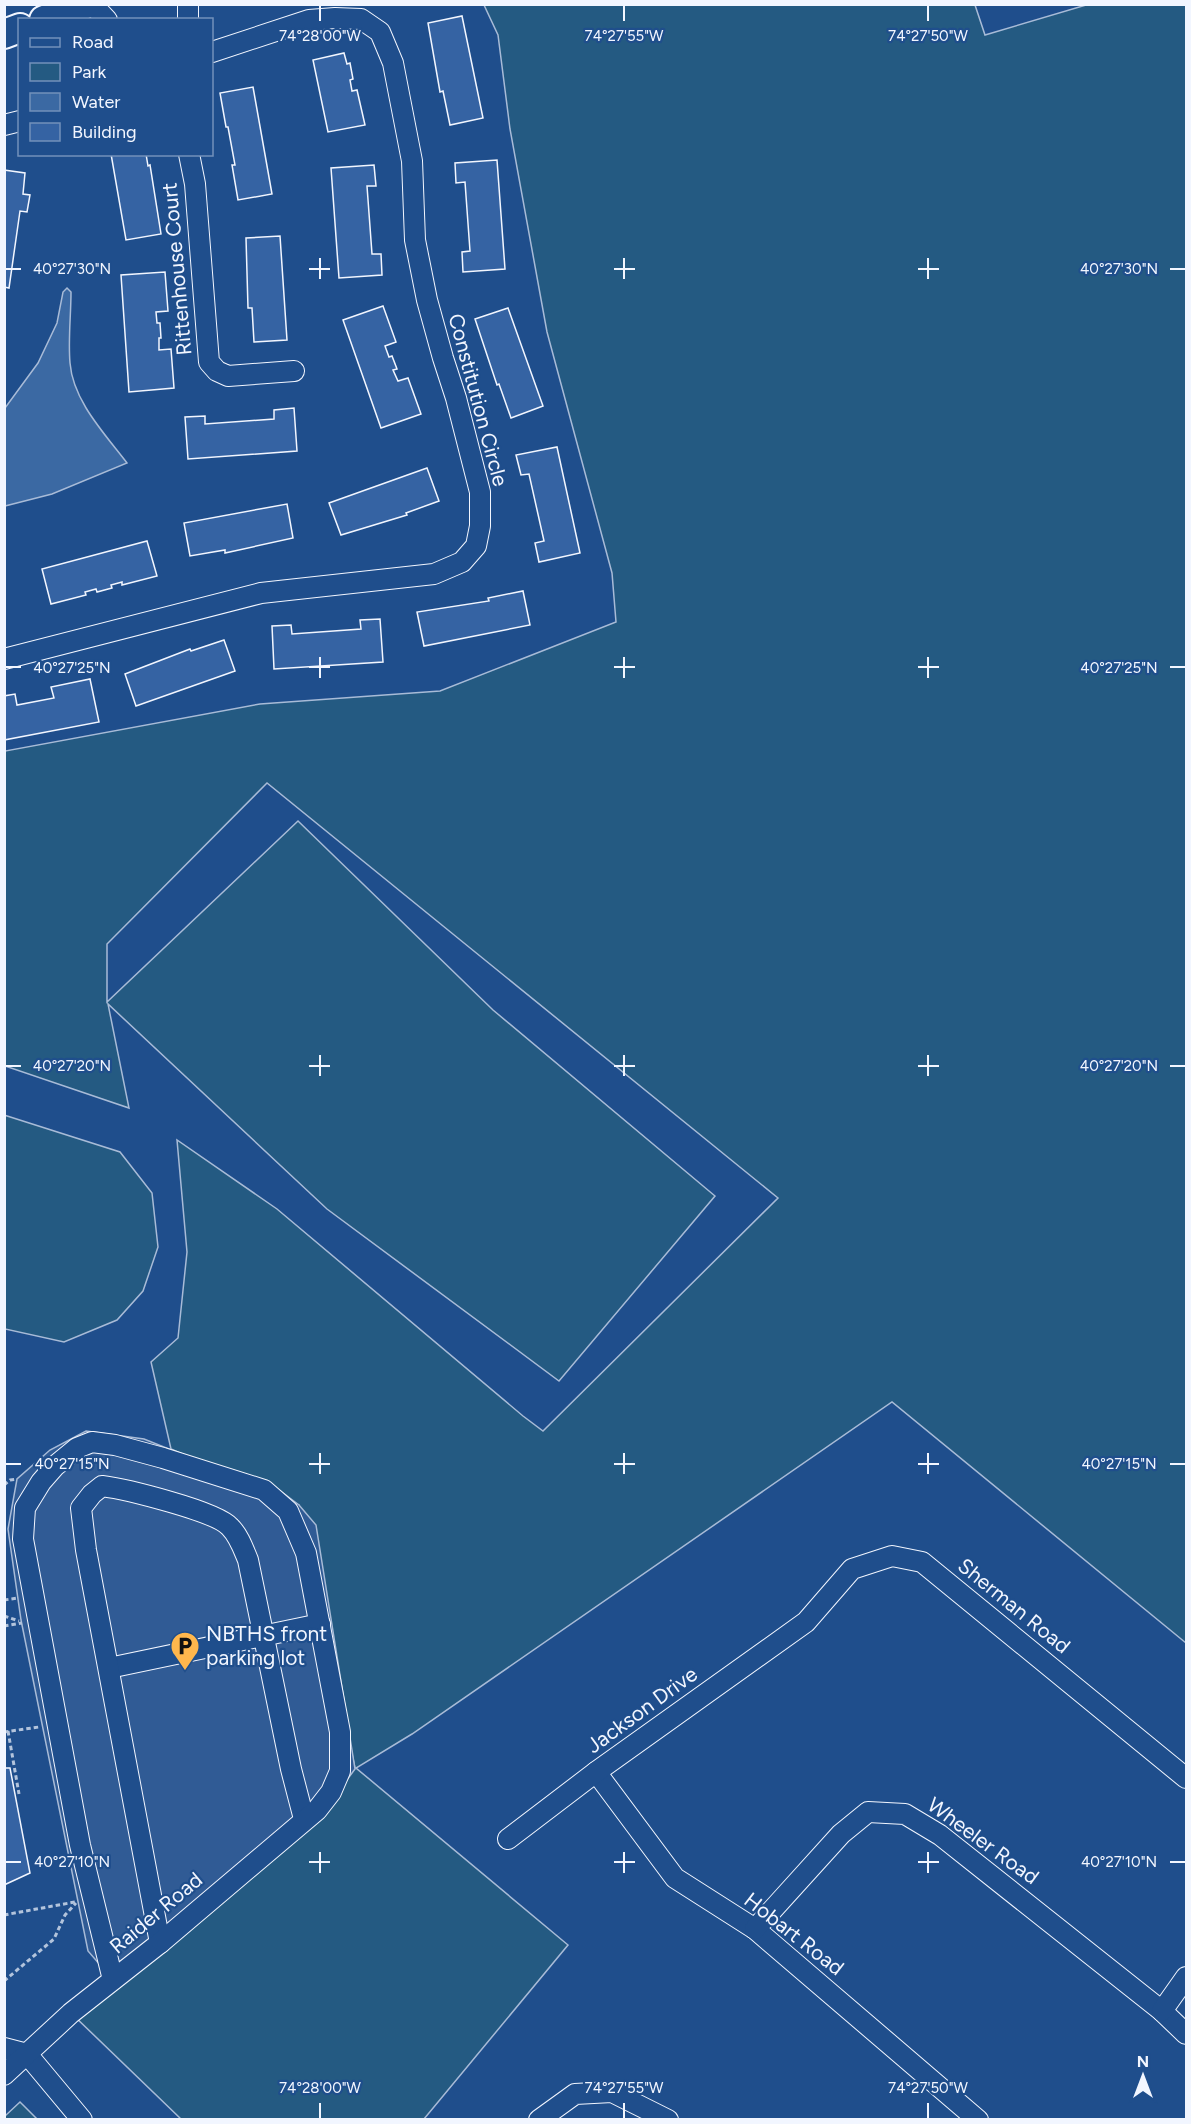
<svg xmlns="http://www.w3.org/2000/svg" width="1191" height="2124" font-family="Figtree,sans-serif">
	<rect width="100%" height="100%" fill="#1f4e8c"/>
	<g fill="#245a82" stroke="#a8bbd7" stroke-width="1.5">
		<path d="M484,5h491l10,30 101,-30h100v1638l-294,-241 -480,332 -56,34 212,177 -144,174h-243l-110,-106 284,-245 -56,-263 -128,-56 -20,-87 27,-24 9,-86 -10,-112 100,69 246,207 20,15 235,-233 -511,-415 -160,161v58l191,-181 195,189 222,186 -156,185 -232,-172 -219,-205 21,104 -124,-42v-315l255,-47 180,-13 176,-69 -4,-49 -65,-241 -37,-203 -12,-94z"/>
		<path d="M4,1115l116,37 32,41 6,54 -15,44 -26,29 -53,22 -59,-13z"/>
		<path d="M20,2102l17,17h-32v-3z"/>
	</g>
	<path fill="#305b95" stroke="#a8bbd7" stroke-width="1.5" d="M86,1431l58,8 102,41 33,10 20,15 17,20 39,244 -17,23 -225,188 -25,-29 -67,-331 -13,-91 9,-50 33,-29z"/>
	<path fill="#3b69a3" stroke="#a8bbd7" stroke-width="1.5" d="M67,288l4,4c0,23 -3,48 -1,71 3,38 35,71 57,100l-75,31 -47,12v-98l33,-45 19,-40 6,-31z"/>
	<g fill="#3563a3" stroke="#f2f6ff" stroke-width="1.5">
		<path d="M462,16l21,102 -33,7 -7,-34 -3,1 -12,-69z"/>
		<path d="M344,53l3,11 3,-1 3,16 -3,1 2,11 5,-1 8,35 -37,7 -15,-72z"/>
		<path d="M253,87l19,107 -34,6 -6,-35h3l-7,-38h-2l-6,-34z"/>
		<path d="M111,154h35l2,12 2,-1 11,69 -35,6z"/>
		<path d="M497,160l8,109 -42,3 -1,-20 8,-1 -5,-69 -9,1 -1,-20z"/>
		<path d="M374,165l2,21h-9l5,68h9l1,21 -43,3 -8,-110z"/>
		<path d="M4,170l21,3 -2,21 7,1 -3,17 -7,-1 -11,77 -5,-1z"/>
		<path d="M280,236l7,104 -33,2 -2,-34h-4l-2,-70z"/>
		<path d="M165,272l3,39 -12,1 1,11h3l1,15h-2v12l12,-1 3,39 -45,4 -8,-117z"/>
		<path d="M383,306l13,36 -11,4 4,11 3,-1 5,13 -4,1 5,11 10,-3 13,36 -40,14 -38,-108z"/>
		<path d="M508,308l35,98 -32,12 -12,-34 -2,1 -22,-66z"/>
		<path d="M294,408l3,43 -109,8 -3,-42 20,-1v8l69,-5v-9z"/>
		<path d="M557,447l23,106 -41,9 -4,-19 9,-2 -15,-67 -8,1 -5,-20z"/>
		<path d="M427,468l12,33 -33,12 1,2 -66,20 -12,-32z"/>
		<path d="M287,504l6,34 -68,15v-3l-35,6 -6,-33z"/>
		<path d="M147,541l10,35 -35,9v-3l-11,3 1,3 -15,4 -1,-3 -11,3 1,3 -35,9 -9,-35z"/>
		<path d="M523,591l7,34 -106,21 -7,-34 72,-11 -1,-3z"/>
		<path d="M380,619l3,43 -109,7 -2,-43 19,-1 1,9 69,-5 -1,-9z"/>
		<path d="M224,640l11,31 -99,35 -11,-32 65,-25 1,2z"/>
		<path d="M90,679l9,43 -95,18v-44l11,-2 2,11 37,-7 -3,-11z"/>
		<path d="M4,1768h6l20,105 -26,12z"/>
	</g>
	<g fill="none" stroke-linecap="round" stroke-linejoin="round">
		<g stroke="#f2f6ff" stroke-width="22">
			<g id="minor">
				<path d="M92,4l15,16"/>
				<path d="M188,20v-16"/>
				<path d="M4,125l16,-4"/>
				<path d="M189,154l6,30 14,178 8,9 11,5 66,-5"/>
				<path d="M4,659l257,-66 173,-19 28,-12 14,-16 4,-20v-34l-24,-94 -13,-40 -16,-58 -12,-60 -3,-79 -19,-98 -13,-31 -19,-13 -26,-1 -26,2 -97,32"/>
				<path d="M109,1668l211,-44"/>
				<path d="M596,1772l79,106 80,51 223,191"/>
				<path d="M508,1839l88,-67 210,-150 46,-53 40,-13 30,6 264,216"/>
				<path d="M755,1929l86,-95 27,-22 37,2 35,21 222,176 24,23"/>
				<path d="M160,1943l-74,-393 -5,-42 11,-14 10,-8c23,3 114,25 128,41 9,9 13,21 18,33l43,209 13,50"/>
				<path d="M1162,2011l24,-34"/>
				<path d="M4,2048l23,6"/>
				<path d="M27,2054l55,66"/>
				<path d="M4,2075l67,-62 89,-70 157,-133 14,-18 9,-21v-39l-34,-179 -18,-42 -24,-21 -101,-32 -48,-13 -23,-3 -15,6 -22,18 -14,16 -16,26 -2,31 57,306 33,135"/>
				<path d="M539,2120l36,-26 37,-2 56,28"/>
			</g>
		</g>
		<g stroke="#f2f6ff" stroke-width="32">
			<g id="highway">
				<path d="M44,20l42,-16"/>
				<path d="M4,34l16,-6"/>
			</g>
		</g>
		<g stroke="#b3c4dc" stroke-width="3" stroke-dasharray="4.5 3" stroke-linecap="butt">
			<path d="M4,1485l6,-5 7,-1"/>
			<path d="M4,1600l14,-2"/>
			<path d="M4,1616l15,5"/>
			<path d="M4,1626l18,-3"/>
			<path d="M8,1731l11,63"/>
			<path d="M4,1732l35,-5"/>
			<path d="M4,1915l71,-13"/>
			<path d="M4,1981l50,-42 11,-24 11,-12"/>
		</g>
		<use href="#minor" stroke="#1f4e8c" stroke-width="20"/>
		<use href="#highway" stroke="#1f4e8c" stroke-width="28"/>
	</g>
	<path fill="none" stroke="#f2f6ff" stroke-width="2" d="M320,6v15M624,6v15M928,6v15M320,258v21M624,258v21M928,258v21M6,269h15M309,269h21M614,269h21M918,269h21M1170,269h15M320,657v21M624,657v21M928,657v21M6,667h15M309,667h21M614,667h21M918,667h21M1170,667h15M320,1055v21M624,1055v21M928,1055v21M6,1066h15M309,1066h21M614,1066h21M918,1066h21M1170,1066h15M320,1453v21M624,1453v21M928,1453v21M6,1464h15M309,1464h21M614,1464h21M918,1464h21M1170,1464h15M320,1852v21M624,1852v21M928,1852v21M6,1862h15M309,1862h21M614,1862h21M918,1862h21M1170,1862h15M320,2103v15M624,2103v15M928,2103v15"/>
	<defs>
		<g id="parking-pin" transform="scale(1.5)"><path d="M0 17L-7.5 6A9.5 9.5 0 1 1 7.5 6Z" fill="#ffb74d" stroke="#1f4e8c"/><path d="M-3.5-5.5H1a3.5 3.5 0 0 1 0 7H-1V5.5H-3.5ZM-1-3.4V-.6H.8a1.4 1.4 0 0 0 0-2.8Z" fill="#111"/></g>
	</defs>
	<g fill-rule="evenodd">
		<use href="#parking-pin" x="185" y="1646"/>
	</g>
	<g text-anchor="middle" stroke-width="4.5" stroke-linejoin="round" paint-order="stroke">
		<g font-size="21" fill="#f2f6ff" stroke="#1f4e8c">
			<text transform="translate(177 269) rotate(-95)" y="7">Rittenhouse Court</text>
			<text transform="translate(478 400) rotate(75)" y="7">Constitution Circle</text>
			<text transform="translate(1014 1606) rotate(39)" y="7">Sherman Road</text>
			<text transform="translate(642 1710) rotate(-36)" y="7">Jackson Drive</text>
			<text transform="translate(983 1841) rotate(36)" y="7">Wheeler Road</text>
			<text transform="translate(156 1913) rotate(-40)" y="7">Raider Road</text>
			<text transform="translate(794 1934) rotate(38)" y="7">Hobart Road</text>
		</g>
		<g font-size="21" fill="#f2f6ff" stroke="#1f4e8c" text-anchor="start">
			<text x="206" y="1641">NBTHS front<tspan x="206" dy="24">parking lot</tspan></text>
		</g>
	</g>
	<g font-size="15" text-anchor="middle" fill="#f2f6ff" stroke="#1f4e8c" stroke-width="4.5" stroke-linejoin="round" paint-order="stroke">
		<text x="320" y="41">74°28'00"W</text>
		<text x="624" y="41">74°27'55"W</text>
		<text x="928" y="41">74°27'50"W</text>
		<text x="72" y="274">40°27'30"N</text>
		<text x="1119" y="274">40°27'30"N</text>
		<text x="72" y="673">40°27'25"N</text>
		<text x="1119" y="673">40°27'25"N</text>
		<text x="72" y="1071">40°27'20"N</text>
		<text x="1119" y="1071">40°27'20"N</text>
		<text x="72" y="1469">40°27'15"N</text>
		<text x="1119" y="1469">40°27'15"N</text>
		<text x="72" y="1867">40°27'10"N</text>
		<text x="1119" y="1867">40°27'10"N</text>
		<text x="320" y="2093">74°28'00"W</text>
		<text x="624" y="2093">74°27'55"W</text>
		<text x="928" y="2093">74°27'50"W</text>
	</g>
	<rect width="1191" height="2124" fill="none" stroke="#f2f6ff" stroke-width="12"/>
	<rect x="18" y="18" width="195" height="138" fill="#1f4e8c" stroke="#7391ba" stroke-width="1.5"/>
	<rect x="30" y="38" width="30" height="9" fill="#1f4e8c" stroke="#7391ba" stroke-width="1.5"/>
	<text x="72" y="48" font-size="18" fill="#f2f6ff">Road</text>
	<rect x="30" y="63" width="30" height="18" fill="#245a82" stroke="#7391ba" stroke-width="1.5"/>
	<text x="72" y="78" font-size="18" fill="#f2f6ff">Park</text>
	<rect x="30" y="93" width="30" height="18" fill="#3b69a3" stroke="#7391ba" stroke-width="1.5"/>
	<text x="72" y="108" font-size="18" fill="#f2f6ff">Water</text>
	<rect x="30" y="123" width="30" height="18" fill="#3563a3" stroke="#7391ba" stroke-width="1.5"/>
	<text x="72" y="138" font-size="18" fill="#f2f6ff">Building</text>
	<g transform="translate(1143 2076)" stroke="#1f4e8c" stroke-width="4.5" paint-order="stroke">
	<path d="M0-4.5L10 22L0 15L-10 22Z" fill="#f2f6ff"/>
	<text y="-9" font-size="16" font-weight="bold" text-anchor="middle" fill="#f2f6ff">N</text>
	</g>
</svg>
